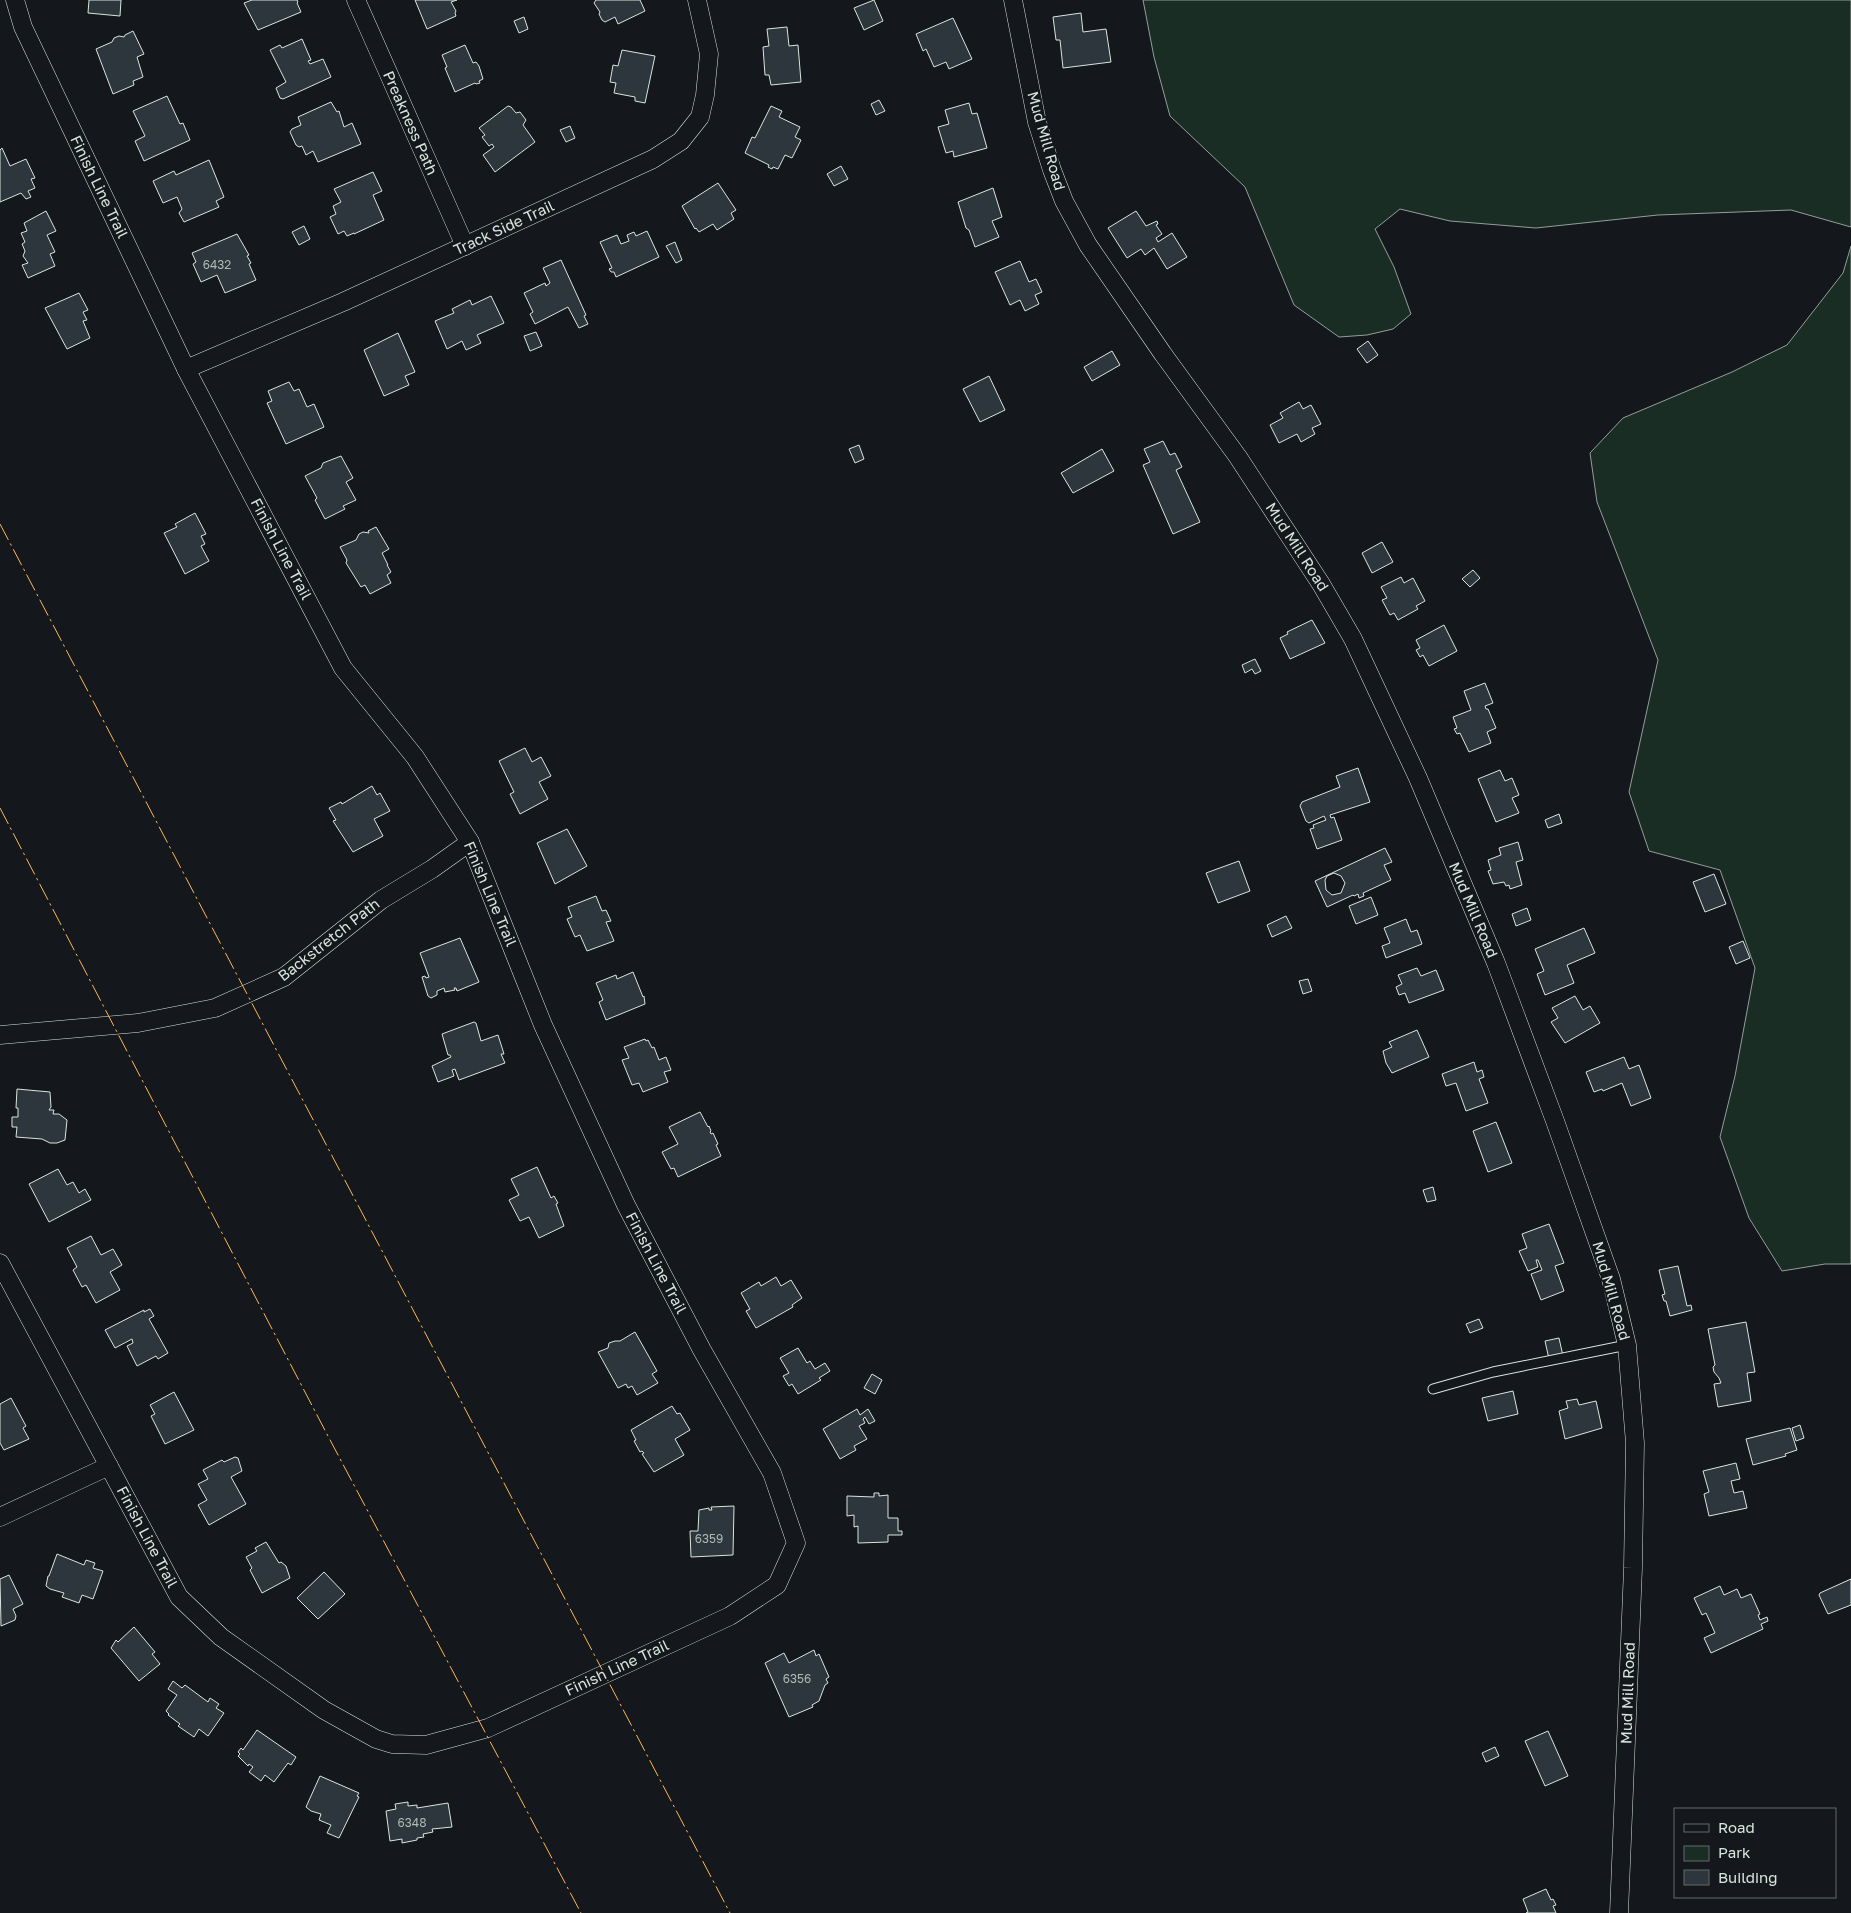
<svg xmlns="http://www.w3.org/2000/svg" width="1851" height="1913" font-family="'Golos Text',sans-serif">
	<rect width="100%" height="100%" fill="#14181c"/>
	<g fill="#1a2d24" stroke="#939e99">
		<path d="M1143,0h708v227l-60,-17 -133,5 -122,13 -86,-7 -50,-12 -25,20 19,38 17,47 -18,15 -26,6 -28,2 -45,-32 -49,-118 -75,-71 -16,-59z"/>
		<path d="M1851,246v1018h-26l-43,7 -33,-53 -29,-81 15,-61 20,-108 -35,-98 -71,-19 -20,-59 29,-132 -61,-158 -7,-49 33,-35 109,-46 55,-27 56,-72z"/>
	</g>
	<g fill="#2c363c" stroke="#d8e6dc" fill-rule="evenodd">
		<path d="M89,0h32l-1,16 -32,-3z"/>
		<path d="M252,0h45l1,2 -1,1 4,9 -43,18 -14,-27z"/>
		<path d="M415,0h42l-6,2 5,9 -1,2 1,3 -29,13z"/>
		<path d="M596,0h44l5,11 -27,13 -3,-7 -10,5 -3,-2 -3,-6 1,-2 -6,-9z"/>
		<path d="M874,0l9,21 -19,9 -10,-22z"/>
		<path d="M1081,13l2,19 23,-3 5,33 -48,6 -3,-28h-4l-3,-23z"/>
		<path d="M524,17l4,12 -9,4 -5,-12z"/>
		<path d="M953,18l19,41 -23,10 -3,-7 -12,5 -8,-18 -3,2 -7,-17z"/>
		<path d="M787,27l2,19 9,-1 3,37 -30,3 -2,-10h-4l-2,-28 6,-1 -2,-17z"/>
		<path d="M133,31l11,23 -7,3 6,20 -10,4 1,4 -21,9 -17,-45 16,-7 2,-4 5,-2 5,1 1,-2z"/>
		<path d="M302,39l9,21 -3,1 2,3 13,-5 8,18 -48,22 -3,-1 -4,-10 10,-6 -16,-32 10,-5 2,3z"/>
		<path d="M465,45l8,18 3,-1 3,4 4,13 -4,2 1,2 -4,1 -1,-1 -20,9 -10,-24 2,-1 -5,-12z"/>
		<path d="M622,50l33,6 -10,47 -10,-2v-4l-21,-4 2,-10 -6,-1 3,-17 5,1z"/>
		<path d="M167,96l13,28 3,-1 7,17 -46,21 -9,-20 10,-5 -12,-25z"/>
		<path d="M879,100l6,11 -9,4 -5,-11z"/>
		<path d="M331,102l6,10 2,-1 5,16 8,-4 9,21 -43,18 -5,-11 -7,4 -4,-9 -3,1 -3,-2 -6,-13 2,-3 9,-4 -3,-8z"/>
		<path d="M969,103l3,11 5,-1 10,35 -33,9 -1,-6 -7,2 -8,-26 11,-3 -4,-14z"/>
		<path d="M508,106l3,1 5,6 4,-1 6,8 -3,5 12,17 -40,30 -12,-17 11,-8 -2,-3 -3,2 -7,-9 3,-2 -6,-7z"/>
		<path d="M771,106l11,5 -3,6 21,10 -5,10 6,3 -9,18 -7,-3 -7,14 -5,-2 -1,2 -4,-2 1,-2 -24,-12 7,-16 3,1z"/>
		<path d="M570,126l5,12 -9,4 -6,-12z"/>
		<path d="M2,148l8,18 16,-7 9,19 -4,1 4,9 -7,3 3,6 -5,2 -5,-6 -21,9v-52z"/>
		<path d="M209,160l15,37 -8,4 3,6 -35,15 -5,-9 3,-4 -5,-12 -14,6 -10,-22 21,-10 2,4z"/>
		<path d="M841,166l7,13 -14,7 -7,-12z"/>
		<path d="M373,172l9,19 -9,4 11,25 -30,14v-1l-7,3 -3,-5 -6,3 -8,-17 6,-3 -3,-8 8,-4 -7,-13z"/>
		<path d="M718,183l18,27 -5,3 3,6 -17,11 -4,-6 -14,8 -3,-4 -1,1 -13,-23z"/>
		<path d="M993,188l9,29 -10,4 7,16 -24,10 -6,-17 -3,-2 -8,-26z"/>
		<path d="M46,211l10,20 -9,4 8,17 -5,2 5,12 -27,12 -6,-13 6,-2 -5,-7 2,-5 -3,-7 3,-2 -4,-9 6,-2 -3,-8z"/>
		<path d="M1136,211l10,15 11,-5 1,3 -2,1 6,9 -6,4 2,4 14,-9 15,24 -20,12 -13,-21 -9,7 -4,-6 -14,9 -19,-30z"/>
		<path d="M304,226l6,13 -11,6 -7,-13z"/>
		<path d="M647,231l12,26 -43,20 -2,-5h-3l-2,-3 3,-1 -12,-26 17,-7 4,9 8,-3 -2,-6 7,-3 2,4z"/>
		<path d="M237,234l12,21 -2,1 4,7 -2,1 7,16 -31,13 -8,-18 -16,7 -8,-18 3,-2 -4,-9z"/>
		<path d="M675,242l7,18 -6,3 -10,-17z"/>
		<path d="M561,260l25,55 -2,1 4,8 -9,4 -11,-21 -33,17 -5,-10 3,-2 -9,-19 21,-10 1,3 4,-3 -7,-15z"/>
		<path d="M1020,261l9,21 7,-3 6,13 -7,3 4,9 -14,7 -5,-11 -10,5 -15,-33z"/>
		<path d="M79,293l9,17 -5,2 4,8 -4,1 7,17 -23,11 -22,-41z"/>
		<path d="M491,296l13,27 -27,12 4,8 -15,7 -4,-9 -15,8 -12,-28 19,-8 -2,-4 18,-9 2,5z"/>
		<path d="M536,332l6,14 -12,5 -6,-15z"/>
		<path d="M398,333l17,39 -10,4 4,9 -25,11 -20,-46z"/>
		<path d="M1368,341l10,14 -11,8 -10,-14z"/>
		<path d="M1112,351l8,14 -28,16 -8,-14z"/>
		<path d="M989,376l16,34 -25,12 -17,-33z"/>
		<path d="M289,382l5,9 5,-2 8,18 7,-3 10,23 -38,17 -19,-41 5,-2 -4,-10z"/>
		<path d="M1299,402l4,7 8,-4 10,19 -9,4 3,6 -14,8 -4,-8 -18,9 -9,-18 13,-7 -3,-5z"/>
		<path d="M1163,441l7,14 5,-2 7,14 -6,3 24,52 -27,12 -30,-69 7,-3 -6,-13z"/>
		<path d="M859,445l5,14 -9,4 -6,-14z"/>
		<path d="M1102,449l12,22 -41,22 -12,-20z"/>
		<path d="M341,456l12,22 -7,4 10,18 -13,6 2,3 -20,10 -10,-19 2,-2 -12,-22 16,-8 2,-5z"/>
		<path d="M195,513l11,21 -5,2 4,8 -4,2 8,15 -24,13 -21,-41 13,-6 -2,-3z"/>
		<path d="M376,527l13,22 -7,4 6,12h-1l4,7 -4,3 4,8 -21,11 -5,-9 -4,2 -15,-24 1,-3 -7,-13 16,-7 3,-6 4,-2 6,1 -1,-2z"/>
		<path d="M1382,542l11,20 -21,11 -10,-20z"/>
		<path d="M1473,570l7,8 -10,9 -8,-8z"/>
		<path d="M1401,577l3,6 9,-5 12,23 -9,5 2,3 -20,11 -4,-7 -4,2 -8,-15 5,-2 -6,-11z"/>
		<path d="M1312,620l13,23 -35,16 -10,-21 8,-4 -1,-2z"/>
		<path d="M1444,625l13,26 -28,15 -6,-11 -3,2 -4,-7 4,-2 -4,-8z"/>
		<path d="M1255,659l6,12 -6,3 -3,-5 -7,4 -3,-8z"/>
		<path d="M1485,683l8,20 -8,3 1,3h2l8,19 -9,4 4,11 -22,9 -9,-19 -3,1 -3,-5 3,-1 -4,-11 18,-7 -7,-19z"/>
		<path d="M525,748l7,14 9,-5 10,19 -12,6 9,17 -28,15 -10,-20 4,-2 -15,-31z"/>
		<path d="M1358,768l12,34 -40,13 1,3 3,-1 8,23 -25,9 -7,-20 4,-1 -1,-3 13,-5 -2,-4 -15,7 -3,-2 -6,-15 2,-4 38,-15 -4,-11z"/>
		<path d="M1500,770l5,11 7,-3 7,17 -7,3 7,15 -23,9 -18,-43z"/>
		<path d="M372,786l5,9 3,-2 10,18 -16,8 9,17 -30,16 -20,-31 3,-1 -7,-12 12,-6 1,2z"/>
		<path d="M1559,814l3,9 -14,5 -3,-8z"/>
		<path d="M567,829l20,37 -32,18 -18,-41z"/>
		<path d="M1518,842l5,18 -7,2 6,23 -12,4 -1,-4 -3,1 -2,-4 -11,2 -5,-13 3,-1 -3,-10 13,-5 -2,-7z"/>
		<path d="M1385,848l7,14 -8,3 7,15 -28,13 1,3 -5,2 -1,-4 -4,2 -1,-1 -26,12 -12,-26zM1334,873l7,3 4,7 -4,10 -9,2 -6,-5 -1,-10 2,-4z"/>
		<path d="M1239,861l11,30 -32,12 -12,-30z"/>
		<path d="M1714,874l12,30 -21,8 -12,-30z"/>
		<path d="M596,896l6,15 4,-1 5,11 -5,1 8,19 -27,10 -7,-16 -5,2 -8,-18 5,-2 -4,-10z"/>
		<path d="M1371,897l7,18 -22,9 -7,-18z"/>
		<path d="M1527,908l4,12 -15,6 -4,-12z"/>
		<path d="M1286,916l6,12 -20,9 -5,-12z"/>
		<path d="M1406,919l5,13 6,-2 5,14 -36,14 -4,-12 8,-3 -6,-15z"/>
		<path d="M1584,928l11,25 -28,12 7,18 -29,12 -8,-21 7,-3 -9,-22z"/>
		<path d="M460,938l19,44 -22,9 -1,-3h-2l1,2 -10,2 -1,-4 -7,3v4l-6,3 -3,-2 -6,-19 3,-1 1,2 3,-1 -9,-24z"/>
		<path d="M1743,941l7,17 -14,6 -7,-17z"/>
		<path d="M1417,968l4,8 15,-6 8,20 -35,13 -4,-10 -6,2 -3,-8 6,-3 -4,-9z"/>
		<path d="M633,972l10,25 1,-1 1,8 -39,16 -7,-18 4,-2 -7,-17 20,-8 1,4z"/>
		<path d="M1308,979l4,12 -9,3 -4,-13z"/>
		<path d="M1575,996l8,14 7,-4 10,17 -35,20 -14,-21 7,-4 -6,-10z"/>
		<path d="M474,1022l2,1 5,18 17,-6 6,19h-3l4,9 -46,17 -4,-11 -3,1 2,6 -16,6 -6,-16 19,-9 -1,-2h-2l-6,-21z"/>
		<path d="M1417,1030l12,27 -37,16 -6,-10 -3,-12 9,-4 -3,-5z"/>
		<path d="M645,1039l1,2 2,-1 4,8 2,-1 5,13 7,-3 5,13 -7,2 4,10 -25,10 -4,-9 -7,2 -10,-25 7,-2 -5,-11z"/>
		<path d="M1624,1057l5,12 10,-4 12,33 -20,8 -9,-23 -19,8 -1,-2 -8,3 -8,-20z"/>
		<path d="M1474,1062l3,10 5,-2 2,7 -5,2 9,24 -22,8 -10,-28 -10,3 -4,-12z"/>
		<path d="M17,1089l33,3 1,15 -2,3h5l-1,4h6l8,6 -2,20 -8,3h-7l-8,-4 -26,-2 1,-10h-5v-10h6v-9h-2z"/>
		<path d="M700,1112l8,15 1,-1 2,5 -1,1 1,2 2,-1 5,11 -2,1 5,11 -43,21 -4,-9 -3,1 -9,-17 16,-8 -9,-17z"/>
		<path d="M1496,1122l16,41 -24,9 -15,-41z"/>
		<path d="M537,1167l14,31 3,-2 4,7 -2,1 8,22 -25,12 -10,-21 -9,4 -11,-21 10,-5 -8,-16z"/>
		<path d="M58,1169l9,16 6,-3 6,11 6,-4 6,11 -42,22 -20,-38z"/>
		<path d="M1433,1187l3,13 -9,2 -4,-12z"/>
		<path d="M1549,1224l15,39 -9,3 9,25 -23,9 -10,-26 11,-4 -4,-10h-2l2,7 -10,4 -9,-20 8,-3 -5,-14z"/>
		<path d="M91,1236l10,19 12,-6 9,16 -12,7 10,18 -24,13 -10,-18 -4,2 -9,-17 4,-3 -10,-19z"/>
		<path d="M1678,1266l9,40 4,-1 1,5 -22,6 -4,-15h-2l-2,-6 3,-1 -6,-24z"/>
		<path d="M776,1277l5,9 10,-6 11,18 -10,7 1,2 -37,21 -10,-17 4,-2 -9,-16 18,-11 2,4z"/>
		<path d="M150,1309l4,7 -5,3 19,34 -10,6 -2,-3 -19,10 -10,-20 6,-3 -1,-4 -17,9 -10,-18 39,-20v2z"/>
		<path d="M1479,1319l4,9 -13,5 -4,-9z"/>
		<path d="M1746,1322l9,50 -8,1 4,28 -33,6 -4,-23 7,-1 -2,-5 -5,-6 -1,-5 2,-2 -7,-36z"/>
		<path d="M635,1332l22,39 -5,3 6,9 -21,12 -5,-9 -4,2 -2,-4 -8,4 -20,-36 10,-4 1,-5 6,-2h5z"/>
		<path d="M1559,1338l4,18 -14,3 -4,-18z"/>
		<path d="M798,1348l9,15 3,-2 5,8 10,-6 5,8 -11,7 2,2 -23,14 -6,-10 -3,2 -6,-10 6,-3 -9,-15z"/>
		<path d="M872,1374l10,6 -7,14 -11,-6z"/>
		<path d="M1513,1391l5,23 -30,7 -6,-23z"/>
		<path d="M174,1392l20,38 -29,14 -14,-28 4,-2 -5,-9z"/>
		<path d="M11,1398l15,28 -3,2 6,11 -25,11 -4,-7v-39z"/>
		<path d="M1577,1399l2,6 17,-4 6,27 -37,11 -6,-28 9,-3 -2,-7z"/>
		<path d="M672,1406l5,8 3,-1 10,17 -15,9 9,16 -30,17 -12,-18 2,-1 -2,-2 -2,1 -6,-11 2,-1 -5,-10z"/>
		<path d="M857,1409l3,6 8,-6 7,12 -6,3 -4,-7 -2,2 2,4 -6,3 8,13 -13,7 2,4 -16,9 -17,-30z"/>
		<path d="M1800,1425l4,13 -8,3 -4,-13z"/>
		<path d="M1790,1428l7,22 -12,4 1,2 -33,9 -7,-26z"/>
		<path d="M235,1457l3,1 4,13 -11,6 15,27 -37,21 -11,-20 9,-5 -9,-16 10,-5 -5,-9 19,-10 2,2z"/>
		<path d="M1736,1463l4,16 -9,2 3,12 9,-2 4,17 -38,8 -5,-22 5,-2 -6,-21z"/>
		<path d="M874,1493h5v3l9,-1v23h10v13h4v4h-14v7l-30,1v-17l-4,1v-12l-7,1v-20l27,1z"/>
		<path d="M734,1506l-1,49 -42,2 -1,-26h8l1,-21 10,-2v2h3l-1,-3z"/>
		<path d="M266,1542l13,21 2,-1 5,4 4,12 -28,15 -12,-23 2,-2 -6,-11 11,-6 -2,-3z"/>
		<path d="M57,1554l27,11 2,-5 9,3 -2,5 10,3 -10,28 -11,-4 -3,8 -17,-6 2,-4 -14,-4 -4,-3 2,-10h1z"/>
		<path d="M324,1572l21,22 -27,25 -21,-21z"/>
		<path d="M9,1575l14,29 -10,5 3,7 -1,4 -14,6 -1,-47z"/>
		<path d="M1851,1579v26l-23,9 -9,-19 1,-2z"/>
		<path d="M1720,1586l4,9 13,-6 4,9 10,-4 9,20 -2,1 2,5 7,-3 1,4 -7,3 2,5 -52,24 -7,-15 11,-5 -9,-20 -4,2 -8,-17z"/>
		<path d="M134,1627l21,25 -3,2 8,10 -21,17 -28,-33 5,-8 2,2z"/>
		<path d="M814,1650l2,6 3,-2 10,23 -3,2 2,4 -3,2 -6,16 -7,4 1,2 -24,10 -24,-54 19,-10 5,10z"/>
		<path d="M173,1681l9,7 3,-3 23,17 2,-4 9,6 -3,4 8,5 -16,23 -9,-7 -5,8 -16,-11 2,-2 -12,-9 1,-1 -3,-3 11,-16 -9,-6z"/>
		<path d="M257,1730l39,27 -5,8 -3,-2 -14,19 -9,-7 -4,6 -12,-9 4,-5 -4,-3 -1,2 -10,-10 2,-2 -2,-2 3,-4 2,2z"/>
		<path d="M1548,1731l20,45 -23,10 -20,-45z"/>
		<path d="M1495,1747l4,9 -13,6 -4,-9z"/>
		<path d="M320,1776l39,17 -2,3 2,1 -20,41 -12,-5 4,-8 -12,-5 2,-6 -10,-3 -5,-4z"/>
		<path d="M408,1802v4l9,-1v3l31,-5 4,24 -20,2 1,3 -10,2 1,3 -7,1v2l-15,3v-4l-12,2 -4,-30 10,-2 -1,-5z"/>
		<path d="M1546,1889l5,11 2,-1 3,6 -3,1 3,7h-30l2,-1 -5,-13z"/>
	</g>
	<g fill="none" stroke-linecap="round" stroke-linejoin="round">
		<g stroke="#d8e6dc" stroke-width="11">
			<path id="lane" d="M1433,1389l60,-17 134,-27"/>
		</g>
		<g stroke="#d8e6dc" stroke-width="19">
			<g id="street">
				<path d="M356,0l109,246"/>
				<path d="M1013,0l24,122 15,48 12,31 24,44 75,109 75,103 83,127 32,55 65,139 78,185 59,158 56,158 16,66 8,98 -2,125 -14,345"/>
				<path d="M186,369l157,-67 310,-143 28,-18 19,-24 5,-22 4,-41 -12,-54"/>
				<path d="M0,1035l138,-12 77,-15 69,-31 97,-77 51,-31 38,-27"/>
				<path d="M0,1263l179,334 42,40 103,73 52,29 16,5 34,1 62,-17 242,-112 47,-31 19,-42 -24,-70 -70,-123 -76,-145 -83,-180 -73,-183 -55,-85 -72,-89 -157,-299 -163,-342 -8,-27"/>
				<path d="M0,1517l109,-51"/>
			</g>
		</g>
		<use href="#lane" stroke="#14181c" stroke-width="9"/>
		<use href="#street" stroke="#14181c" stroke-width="18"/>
		<g stroke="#ffb74d" stroke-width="1" stroke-dasharray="18 4 2.5 4" stroke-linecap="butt">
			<path d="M0,524l730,1389"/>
			<path d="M0,808l329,630 252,475"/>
		</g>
	</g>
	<g text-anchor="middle" stroke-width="4" stroke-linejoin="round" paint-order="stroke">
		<g font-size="12" fill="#adbab4">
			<text x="217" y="269">6432</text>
			<text x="709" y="1543">6359</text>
			<text x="797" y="1683">6356</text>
			<text x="412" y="1827">6348</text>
		</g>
		<g font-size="15" fill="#d8e6dc" stroke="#14181c">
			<text transform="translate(410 123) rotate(66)" y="5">Preakness Path</text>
			<text transform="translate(1046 141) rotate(74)" y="5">Mud Mill Road</text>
			<text transform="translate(99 187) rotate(64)" y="5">Finish Line Trail</text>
			<text transform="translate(504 228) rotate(-25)" y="5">Track Side Trail</text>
			<text transform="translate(1297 547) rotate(57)" y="5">Mud Mill Road</text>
			<text transform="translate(281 549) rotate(62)" y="5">Finish Line Trail</text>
			<text transform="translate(490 894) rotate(67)" y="5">Finish Line Trail</text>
			<text transform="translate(1473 910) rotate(67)" y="5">Mud Mill Road</text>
			<text transform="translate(329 940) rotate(-38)" y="5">Backstretch Path</text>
			<text transform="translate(656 1263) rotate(62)" y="5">Finish Line Trail</text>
			<text transform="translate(1611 1291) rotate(74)" y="5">Mud Mill Road</text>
			<text transform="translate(147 1537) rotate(62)" y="5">Finish Line Trail</text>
			<text transform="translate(617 1668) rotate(-25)" y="5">Finish Line Trail</text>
			<text transform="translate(1628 1693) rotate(-88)" y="5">Mud Mill Road</text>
		</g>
	</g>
	<rect x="1674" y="1808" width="162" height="90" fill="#14181c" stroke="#626a69"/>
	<rect x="1684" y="1824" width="25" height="8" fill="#14181c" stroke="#626a69"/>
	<text x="1718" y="1833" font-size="15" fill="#d8e6dc">Road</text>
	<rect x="1684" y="1846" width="25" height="15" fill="#1a2d24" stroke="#626a69"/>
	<text x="1718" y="1858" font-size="15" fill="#d8e6dc">Park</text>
	<rect x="1684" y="1870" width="25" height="15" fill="#2c363c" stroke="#626a69"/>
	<text x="1718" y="1883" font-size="15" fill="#d8e6dc">Building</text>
</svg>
